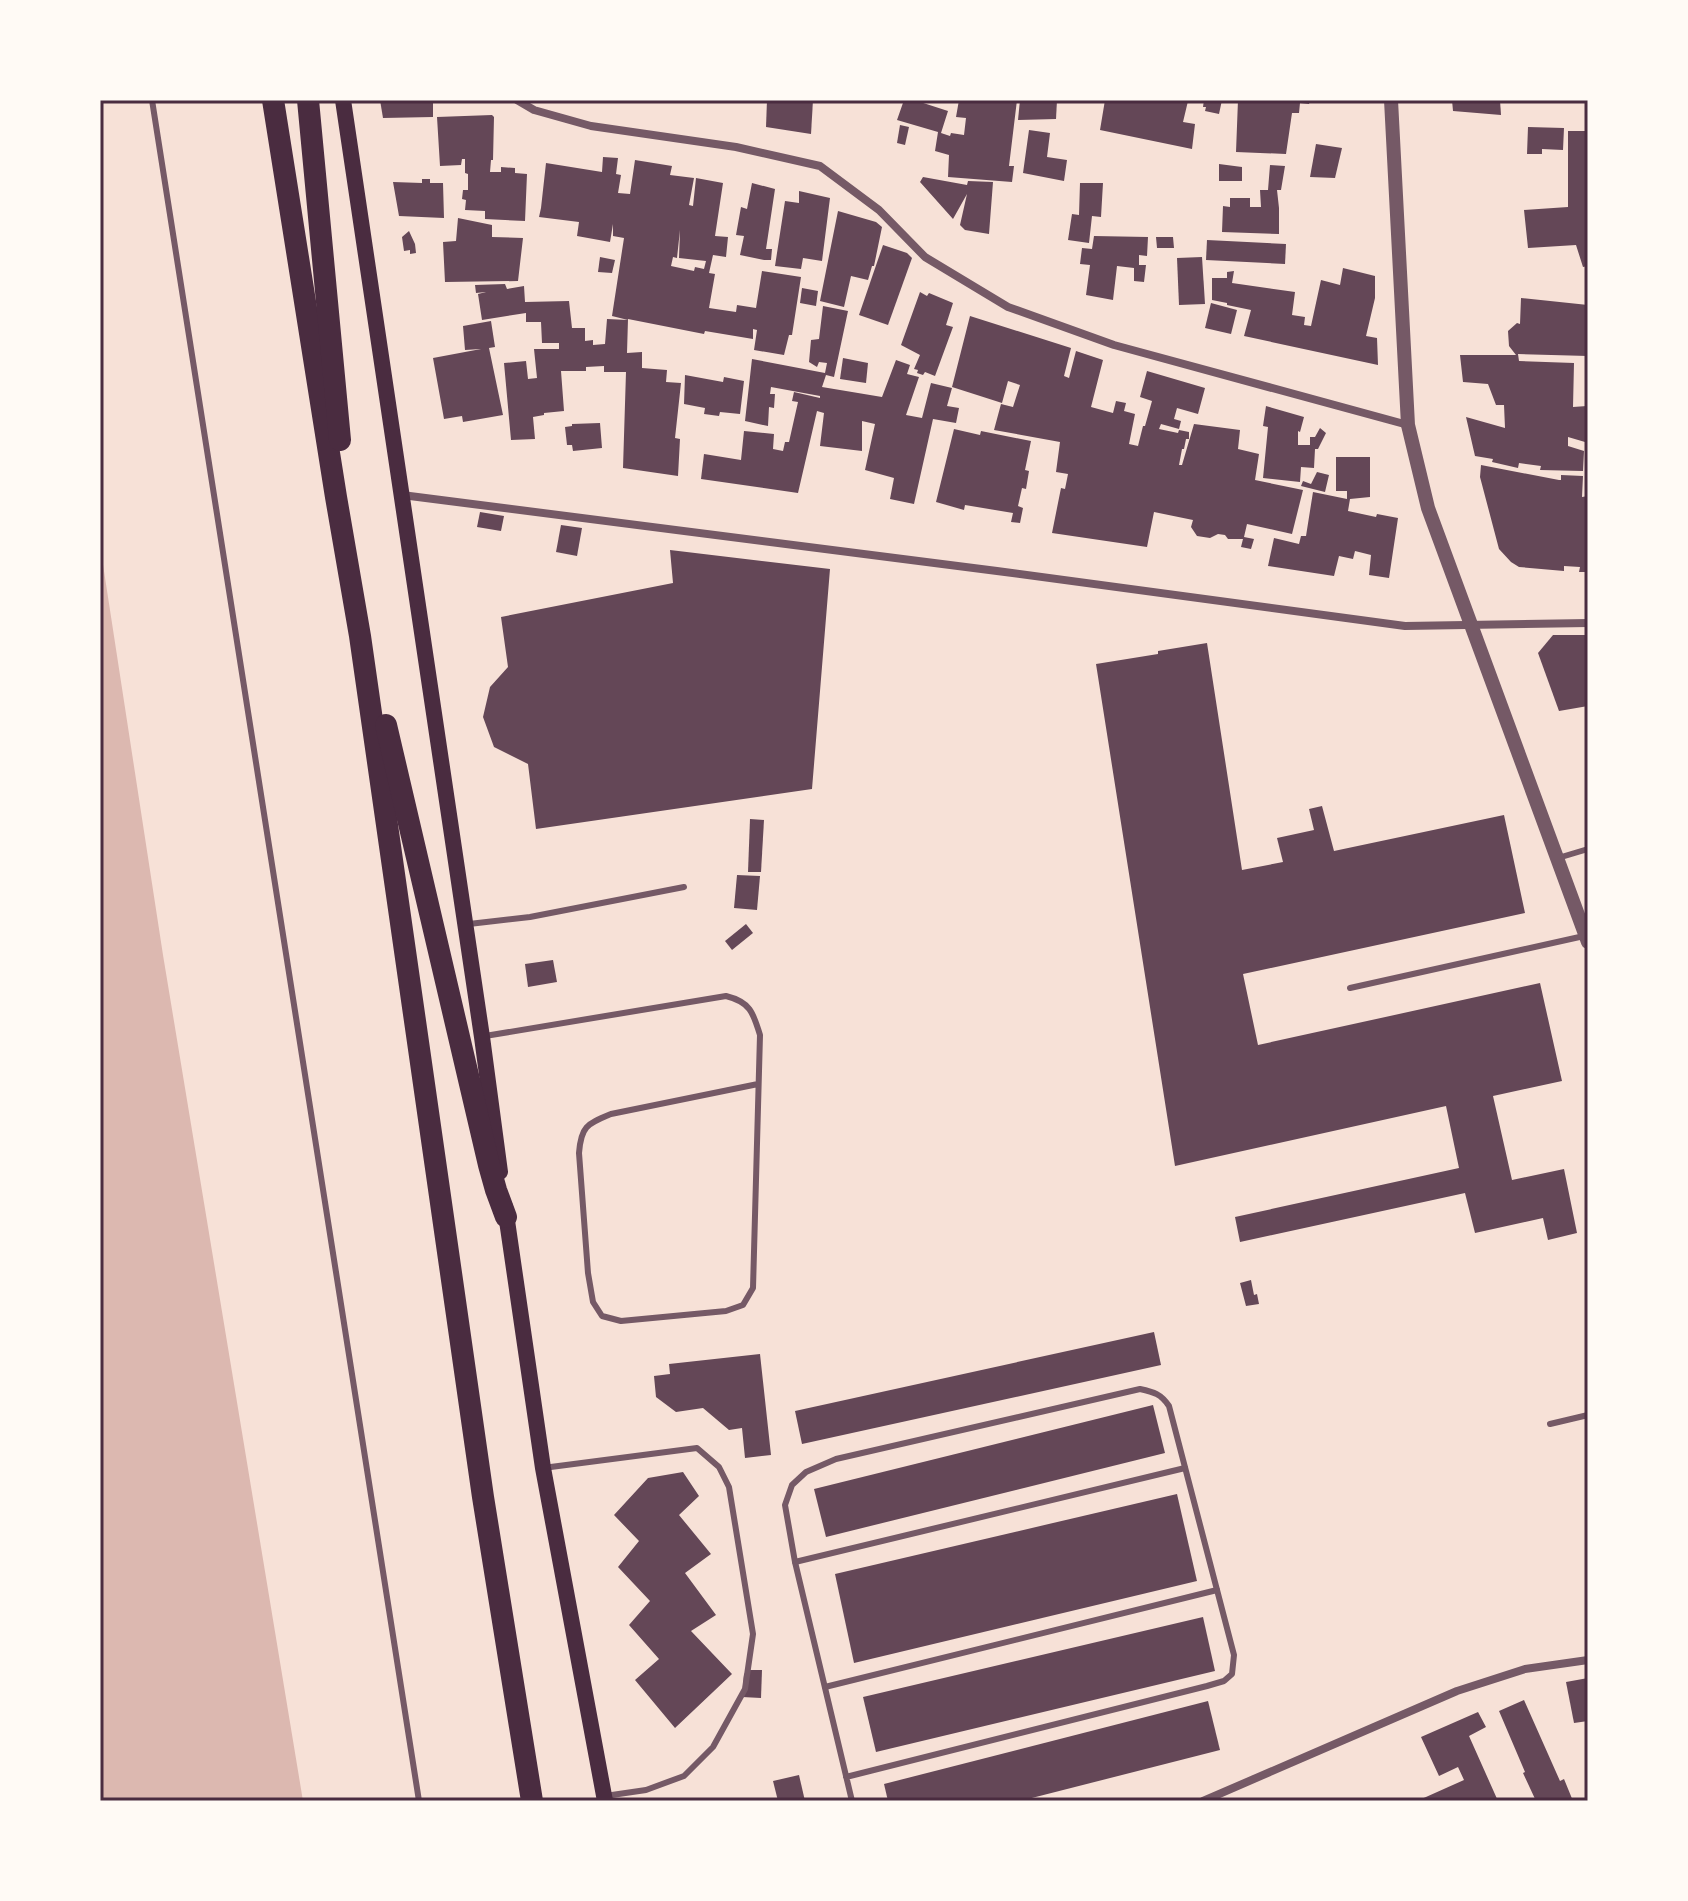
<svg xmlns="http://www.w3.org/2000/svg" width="1688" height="1901" font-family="Overpass,sans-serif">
	<rect width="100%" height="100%" fill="#f7e1d7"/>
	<path fill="#dcb8b0" d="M100,545l63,410 140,846h-203z"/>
	<g fill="#644757" fill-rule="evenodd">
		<path d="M380,100h53v17l-50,1z"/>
		<path d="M767,100h46l-2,34 -45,-7z"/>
		<path d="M904,100h10l34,11 -7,22 9,3 1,-3 13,2 2,-17 -10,-1 3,-17h58l-8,66h5l-2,16 -64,-5 1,-22 -14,-4 3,-19 -41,-12z"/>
		<path d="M1020,100h37l-1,19 -38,1z"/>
		<path d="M1105,100l83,1 -5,21 12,2 -3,25 -92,-19z"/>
		<path d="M1204,100h18l-3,14 -14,-3 1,-4h-3z"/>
		<path d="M1238,100h72l-1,4 -9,-1 -1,10h-7l-6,41 -50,-2z"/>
		<path d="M1452,100h48l1,15 -48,-4z"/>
		<path d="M492,115l2,2 -1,43h-2l-1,12h11v-5l14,1v5l12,1 -2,47 -40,-2v-8l-20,-1 1,-10 -4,-1 1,-9h5v-16l-3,-1v-14h-3l-1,6 -21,1 -3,-49z"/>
		<path d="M900,125l9,2 -4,18 -8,-2z"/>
		<path d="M1528,127l36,1 -1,22 -21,-1v5h-15z"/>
		<path d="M1029,130l21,3 -3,24 20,3 -3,21 -41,-8z"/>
		<path d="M1568,131h20v135l-5,1 -7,-22 -48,3 -4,-38 44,-3z"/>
		<path d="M1316,144l26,4 -7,30 -25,-1z"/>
		<path d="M603,157l15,1 -2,16 5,1 -3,18 12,1 5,-34 37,6 -2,9 24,3 -5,27 4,1 3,-28 27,5 -8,53 13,1 -2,20 -13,-2 -4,18 6,1 -6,34 27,4 1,-7 19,3 6,-37 39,6 -9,58h-3l-5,20 -30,-5 3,-20 -4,-1v10l-48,-8 -1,3 -76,-15 -1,34 15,-1v16l25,2 -1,12 15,1 -6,55 5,1 -2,37 -55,-8 3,-96h-22v-6l-18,1v4h-25l3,40 -20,2v2l-11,2 2,22 -24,1 -7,-77 22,-2 2,18 9,-1 -3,-29h25v-6h-17l-1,-21h-15v-9l-44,7 -4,-26 8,-2 -10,1 -1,-8 30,-1 2,5 17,-3 1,16 44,-1 3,27h13v13l8,-1v5l12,-1 2,-25 21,1 -16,-4 12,-78 -11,-2v-12l-3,18 -33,-6 2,-14 -40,-5 2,-9 5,-45 56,9zM680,230l-1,28 27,3 -2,8 -9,-2 -1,4 -23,-5 2,-9 4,1z"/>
		<path d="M1219,164l23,3v14h-23z"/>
		<path d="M1270,165l15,1 -4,24h-4l2,18v26l-57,-2 1,-26 7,1v-9h20v9h11l-1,-17h8z"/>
		<path d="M923,177l44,8 1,-4 25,1 -4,52 -24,-4 -5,-5 7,-31 -14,25 -33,-37z"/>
		<path d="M422,179h8v4h13l1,35 -45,-2 -6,-34 29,1z"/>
		<path d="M752,183l23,6 -9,60h6l-1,11h-7l-24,-5 4,-19 -8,-1 5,-28 6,2z"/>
		<path d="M1080,183h23l-2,34 -9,-1 -3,27 -21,-3 4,-26 7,1z"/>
		<path d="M799,191l31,7 -8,63 -19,-3 -2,11 -26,-3 10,-65 14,2z"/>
		<path d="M838,211l38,11 6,5 -8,39h-2l-4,14 -17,-4 -7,31 -24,-6z"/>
		<path d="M458,218l34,7v12l31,1 -5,43 -73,1 -2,-40 13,-1z"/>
		<path d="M409,231l6,13 1,9 -6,1v-4l-6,1 -2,-14z"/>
		<path d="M1094,236l54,1 -1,19 -8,-1v10h7l-2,17 -10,-1v-13l-17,-2 -4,34 -27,-5 4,-30 -10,-1 2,-16 10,1z"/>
		<path d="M1156,237h17l1,11h-17z"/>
		<path d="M1207,240l79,4 -1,20 -79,-4z"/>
		<path d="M883,245l24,8 5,5 -24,67 -29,-10z"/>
		<path d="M600,257l15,3 -3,13 -14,-1z"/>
		<path d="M1202,257l3,47 -26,1 -2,-47z"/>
		<path d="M1343,268l32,8v22l-9,38 11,2 1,27 -134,-29 7,-26 -24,-5v-2l-15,-3v-22h15v-6l7,-1 -2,12 63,9 -3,23 13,2 -1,8 7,1 10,-46 19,5z"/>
		<path d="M802,288l16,3 -2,15 -16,-3z"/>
		<path d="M920,292l7,4 2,-3 24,10 -7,22 7,2 -18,49 -10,-4 -2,3 -6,-2 1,-3 -4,-1 6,-14 -19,-10z"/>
		<path d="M1521,298l67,7v51l-70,-2 1,7 55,2 -1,44 14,-1 -2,36 -17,-5v9l16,5 -1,20 -43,-1 1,-4 -22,-3 -1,5 -26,-6 1,-3 -18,-3 -9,-39 39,11 -1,-23h-8l-8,-21 -25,-2 -3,-27h56l-7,-9 -1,-15 9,-8 3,1z"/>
		<path d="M1211,303l26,7 -6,24 -26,-6z"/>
		<path d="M823,306l25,5 -14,66 -8,-2 -4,12 60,10 14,-37 14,5 -3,9 12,3 -13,38 16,3 9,-35 21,5 -5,18 12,2 -3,15 -23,-4 -19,85 -24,-5 4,-21 -29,-8 10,-46 -13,-3v30l-42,-5 4,-33 -7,-2 -19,82 -97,-14 3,-25 37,6 3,-29 30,3 -1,15 10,2 2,-9h4l9,-40 -6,-1 2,-9 26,6v-2l-49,-9 -1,7h5l-1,14 -5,-1 -1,19 -23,-5 7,-62 73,14 2,-10 -8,-1 -2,5 -8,-5 2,-22 8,-1z"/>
		<path d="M970,316l101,32 -7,28 5,2 7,-27 27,9 -12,47 22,6 3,-12 10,2 -2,8 11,3 -6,30 9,2 5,-20h2l7,-25 -12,-4 7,-26 58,17 -7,26 -21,-6 -3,11 7,2 -2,8 -18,-5 -2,5 19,4 1,-3 10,2v7h-3l-2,10h-2l-3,16h3l12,-41 46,6 -2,19 21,5 -4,26 48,10 -11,44 -45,-10 -3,13 10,2 -3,10 -10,-2 2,-8h-15l-3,-4 -7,-1 -8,4 -13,-2 -6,-9 2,-7 -39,-8 -7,35 -95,-14 9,-45 4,1 3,-15 -12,-2 4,-30 -66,-12 7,-26 12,3 7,-22 -12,-4 -6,22 -50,-16z"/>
		<path d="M491,321l4,26 -6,1 14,67 -40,7 -1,-6 -18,3 -11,-61 48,-9 -16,1 -2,-24z"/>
		<path d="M843,358l25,5 -2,20 -26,-4z"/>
		<path d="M685,375l38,7 1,-5 20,4 -4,33 -20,-2 -1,4 -15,-2 1,-6 -21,-4z"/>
		<path d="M1266,406l38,11 -4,15 -2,-1v14h12v-8h5l5,-9 6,5 -8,16h-3l-1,19 -13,-1 -1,15 -37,-4 5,-51 -5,-1z"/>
		<path d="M600,423l2,25 -29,3 -1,-6h-5l-2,-18 7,-1v-2z"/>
		<path d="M954,429l26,6 1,-4 50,10 -6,29 4,1 -3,18 -4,-1 -4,18 5,2 -3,15 -9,-1 2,-9 -48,-8 -1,5 -28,-8z"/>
		<path d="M1336,457h34v40l-20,2 -2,12 28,6 1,-3 21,4 -9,60 -20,-3 2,-20 -16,-4 -2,8 -14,-3 -5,20 -66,-10 6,-28 25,6 2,-8h5l7,-44 34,7v-8h-11z"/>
		<path d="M1481,465l78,15h2v-5l22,1 -1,21 6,-1v76h-9l1,-5 -16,-1v5l-45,-4 -8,-5 -12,-13 -19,-72z"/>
		<path d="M1317,472l12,3 -4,17 -24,-6 2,-5 8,3z"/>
		<path d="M480,512l24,4 -3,15 -24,-4z"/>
		<path d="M561,525l21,3 -5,28 -21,-4z"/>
		<path d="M670,550l160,19 -18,220 -276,40 -8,-65 -34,-17 -11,-30 7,-30 18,-20 -7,-50 172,-34z"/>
		<path d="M1553,635h35v71l-29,5 -21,-58z"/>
		<path d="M1207,643l35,227 41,-8 -6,-24 37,-8 -5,-21 13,-3 12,45 170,-36 21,98 -282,61 15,71 282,-62 22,98 -69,15 19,84 52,-11 13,64 -29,7 -5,-22 -68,15 -10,-40 -225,49 -5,-25 224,-49 -13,-62 -271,60 -79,-502 62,-10v-3z"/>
		<path d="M750,819l14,1 -3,52h-13z"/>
		<path d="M737,875l23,1 -3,34 -23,-2z"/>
		<path d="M746,924l7,9 -21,17 -7,-9z"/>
		<path d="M553,960l4,22 -29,5 -3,-23z"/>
		<path d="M1251,1280l3,15 3,-1 2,10 -13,2 -6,-23z"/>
		<path d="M1154,1332l7,33 -359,79 -7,-33z"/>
		<path d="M760,1354l11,101 -26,3 -3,-30 -13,2 -26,-22 -27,4 -20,-15 -2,-21 16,-2 -1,-10z"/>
		<path d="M1153,1405l12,48 -339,84 -12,-48z"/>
		<path d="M683,1472l16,24 -20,19 32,39 -26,19 31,42 -25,16 41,43 -57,54 -40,-48 24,-21 -30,-34 21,-24 -32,-34 21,-26 -25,-26 34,-37z"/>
		<path d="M1177,1494l20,87 -343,82 -19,-89z"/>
		<path d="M1203,1617l12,54 -339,81 -13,-55z"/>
		<path d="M749,1670h13l-1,28 -19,-1 2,-23z"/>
		<path d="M1588,1678v43l-14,2 -8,-41z"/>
		<path d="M1524,1700l36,81 4,-2 9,22h-37l-13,-28 2,-1 -26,-61z"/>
		<path d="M1208,1701l12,49 -200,51h-132l-4,-17z"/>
		<path d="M1478,1712l8,15 -17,9 29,65h-81l47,-21 -6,-13 -19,9 -18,-39z"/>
		<path d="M799,1775l6,26h-27l-5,-20z"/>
	</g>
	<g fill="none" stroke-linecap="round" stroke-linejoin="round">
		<g stroke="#755966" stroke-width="6">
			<path d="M152,100l267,1701"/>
			<path d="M1558,858l30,-9"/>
			<path d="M469,924l61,-7 154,-30"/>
			<path d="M1350,988l234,-52"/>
			<path d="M485,1036l241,-40c24,6 27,16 34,39l-7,253 -10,17 -17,6 -105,10 -19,-5 -9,-14 -5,-29 -9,-120c2,-27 8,-29 32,-39l147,-30"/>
			<path d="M1550,1424l38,-9"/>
			<path d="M543,1468l154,-20 22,19 10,20 24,147 -8,55 -32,58 -29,29 -38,14 -41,6"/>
			<path d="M795,1562l390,-94"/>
			<path d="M825,1687l392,-97"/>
			<path d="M846,1777l361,-91 17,-5 8,-7 2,-19 -65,-249c-8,-12 -15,-14 -29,-17l-304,70 -30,13 -14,13 -7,20 10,57 57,239"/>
		</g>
		<g stroke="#755966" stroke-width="8">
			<path d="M517,100l17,10 57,16 145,21 84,19 59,44 46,47 83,50 106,38 294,80"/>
			<path d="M402,495l595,76 408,55 183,-3"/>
			<path d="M1203,1801l254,-110 68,-22 63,-9"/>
		</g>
		<path stroke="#755966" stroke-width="14" d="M1391,100l17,325 20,83 160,434"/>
		<g stroke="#4a2c40" stroke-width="16">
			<path d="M343,100l139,937 18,135"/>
			<path d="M505,1207l38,261 62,333"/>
		</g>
		<g stroke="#4a2c40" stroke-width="22">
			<path d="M273,100l63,397 24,139 123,861 49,304"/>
			<path d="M308,100l32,340"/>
			<path d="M386,725l103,440 7,25 10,27"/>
		</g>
	</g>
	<rect width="1688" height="1901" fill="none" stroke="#fffaf5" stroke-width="204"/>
	<rect x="102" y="102" width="1484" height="1697" fill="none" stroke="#4a2c40" stroke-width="3"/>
</svg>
